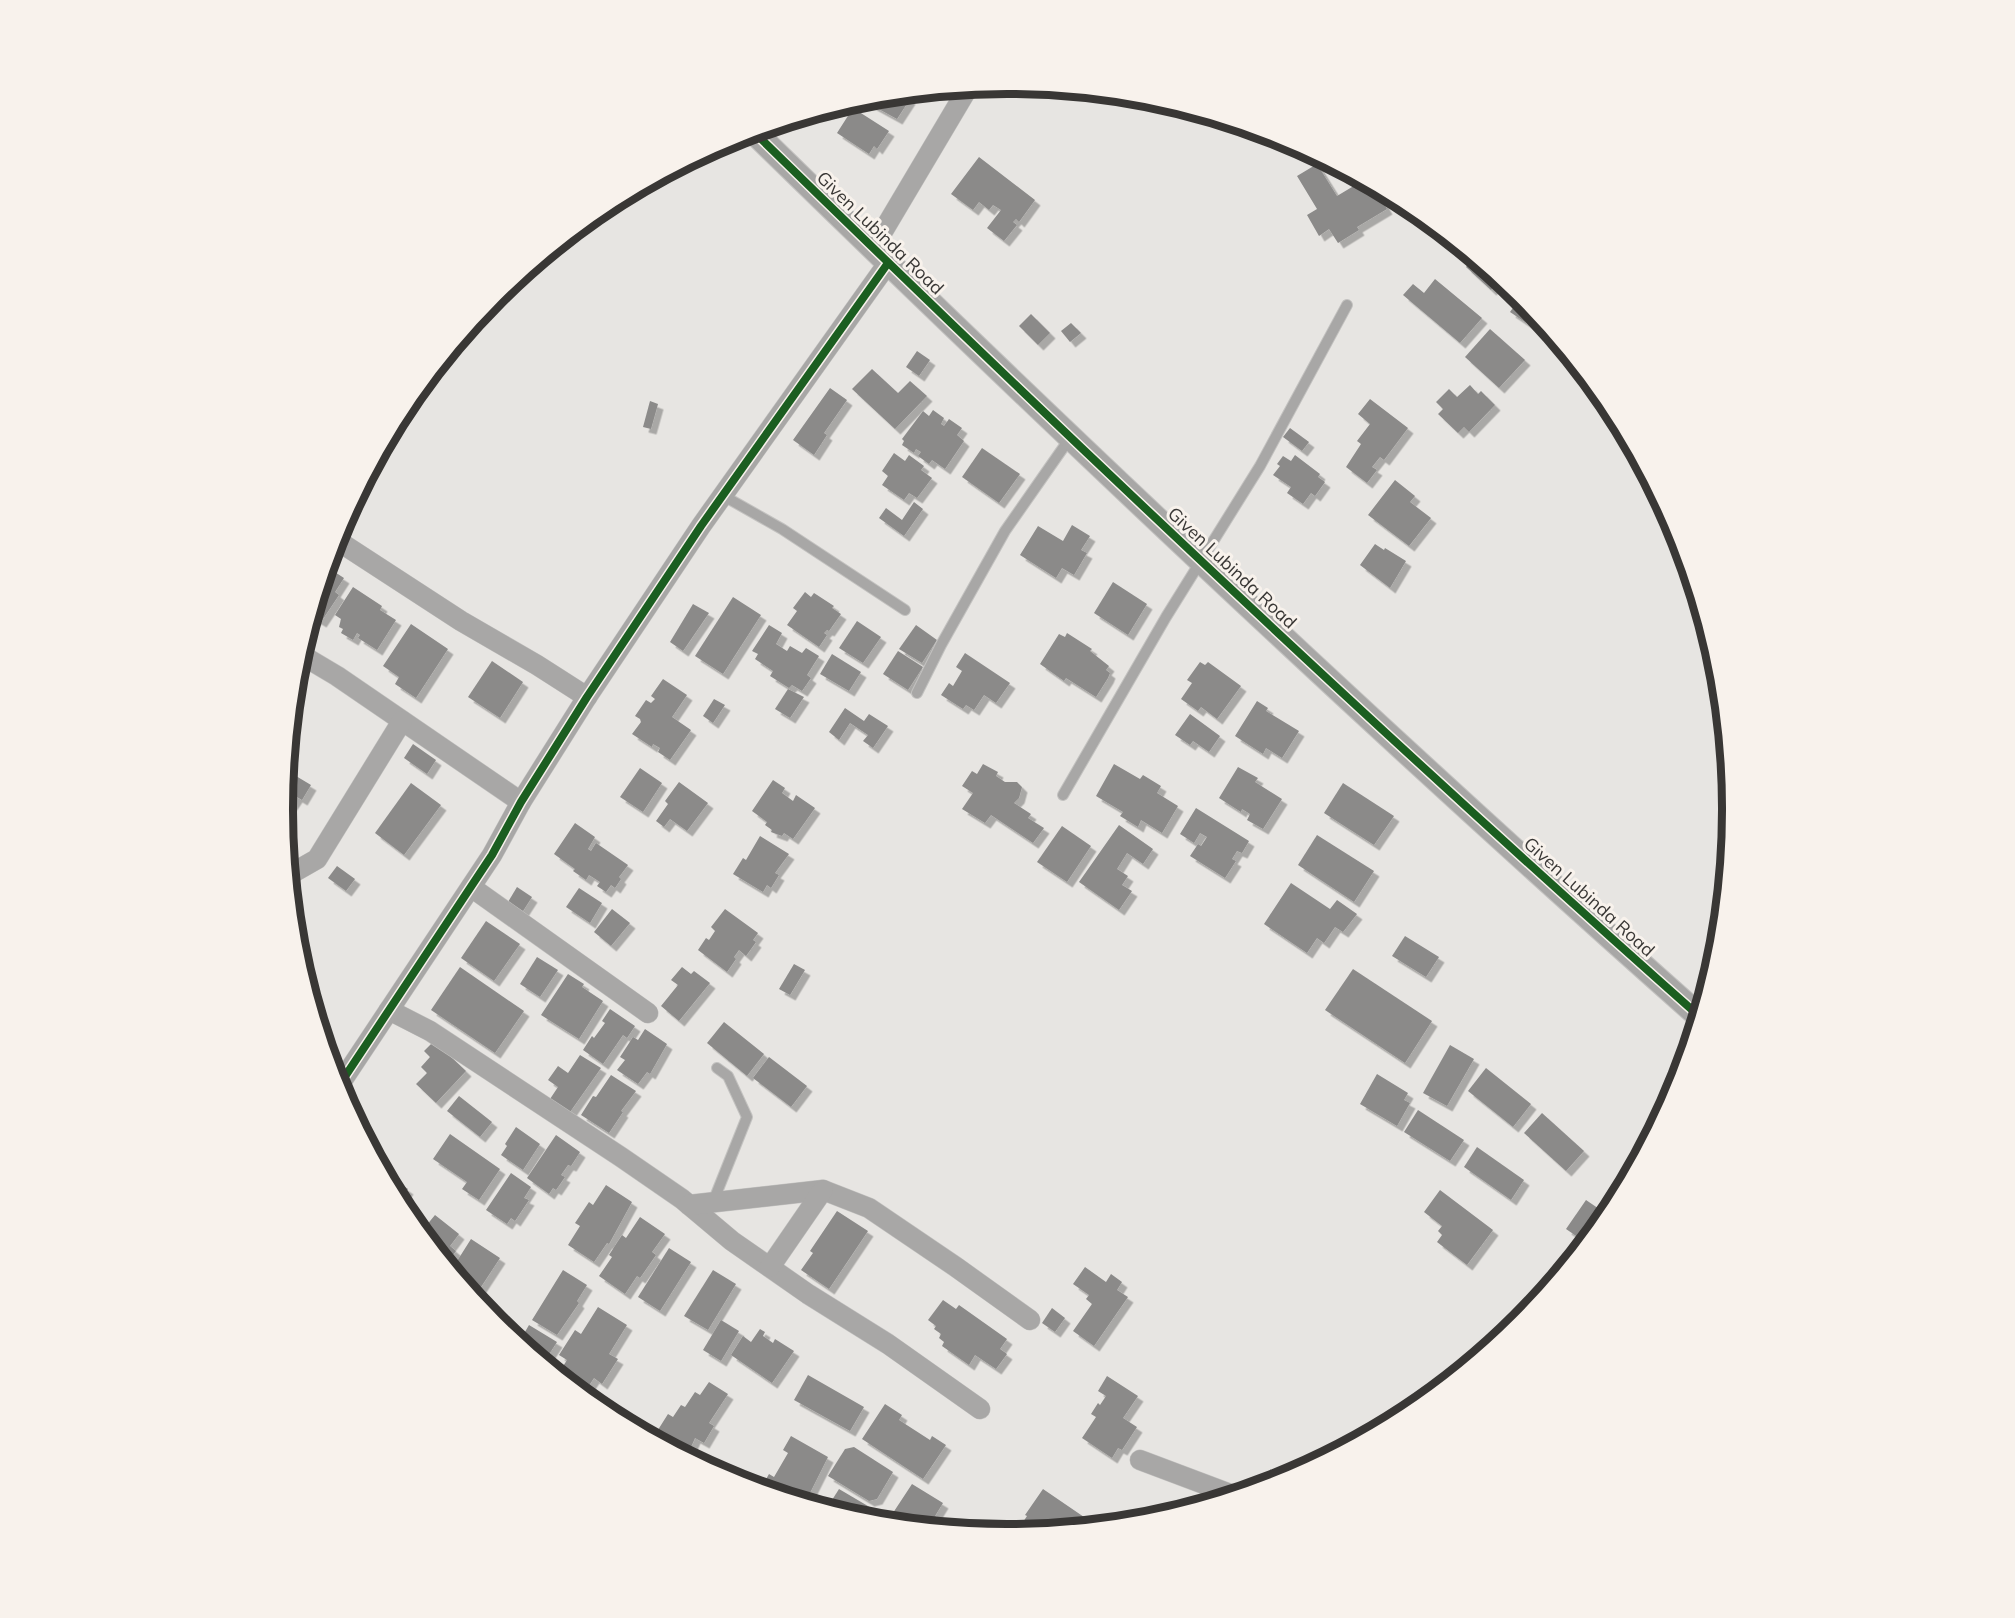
<svg xmlns="http://www.w3.org/2000/svg" width="2015" height="1618" font-family="Mulish,sans-serif">
	<defs>
		<filter id="shadow"><feDropShadow dx="5.5" dy="5.5" stdDeviation="0" flood-color="#0004"/></filter>
	</defs>
	<rect width="100%" height="100%" fill="#e7e5e2"/>
	<g fill="#8b8a89" filter="url(#shadow)">
		<path d="M909,94l-2,2 3,3 -13,20 -31,-17 3,-4z"/>
		<path d="M853,108l36,23 -12,18 -3,-3 -5,8 -32,-21z"/>
		<path d="M979,157l56,43 -16,22 -3,-3 -3,3 4,3 -13,16 -17,-13 14,-18 -8,-5 -4,5 -10,-8 -6,8 -22,-16z"/>
		<path d="M1317,164l20,32 25,-15 12,6 13,22 -30,18 2,3 -21,13 -9,-14 -10,7 -12,-21 10,-6 -20,-33z"/>
		<path d="M1462,249l38,31 -9,10 -25,-23 4,-5 -10,-10z"/>
		<path d="M1435,279l47,39 -22,25 -57,-48 10,-11 11,9z"/>
		<path d="M1521,297l27,33 -4,5 -34,-23z"/>
		<path d="M1031,314l19,19 -12,12 -19,-19z"/>
		<path d="M1071,323l10,10 -11,9 -9,-11z"/>
		<path d="M1490,329l35,31 -26,28 -34,-31z"/>
		<path d="M917,351l13,9 -11,16 -13,-9z"/>
		<path d="M872,369l26,24 12,-12 17,15 -32,33 -43,-40z"/>
		<path d="M1470,385l8,9 3,-3 14,14 -26,27 -5,-5 -6,6 -20,-19 5,-5 -7,-7 13,-13 8,8z"/>
		<path d="M830,388l17,12 -23,33 3,2 -13,20 -21,-15z"/>
		<path d="M1370,399l38,29 -24,32 -4,-3 -8,10 5,3 -10,13 -21,-16 15,-23 -4,-3 13,-17 -12,-10z"/>
		<path d="M650,401l8,3 -7,25 -8,-2z"/>
		<path d="M933,410l11,8 -3,6 3,2 5,-7 13,9 -5,7 7,6 -19,28 -13,-9 -3,4 -11,-8 3,-4 -5,-3 -2,4 -12,-8 2,-4 -2,-2 21,-28 6,5z"/>
		<path d="M1290,428l19,14 -7,9 -19,-14z"/>
		<path d="M982,448l38,26 -21,29 -37,-26z"/>
		<path d="M894,453l11,8 4,-6 15,11 -3,4 11,8 -15,20 -8,-5 -5,7 -22,-15 6,-9 -6,-5z"/>
		<path d="M1295,455l25,19 -2,3 7,5 -10,14 -4,-3 -8,11 -16,-11 4,-6 -18,-12 7,-9 -3,-2 6,-8 8,5z"/>
		<path d="M1395,480l20,16 -5,6 21,16 -22,28 -41,-31z"/>
		<path d="M914,502l9,7 -19,27 -25,-18 7,-10 16,12z"/>
		<path d="M1072,525l18,11 -9,14 6,3 -13,22 -12,-7 -6,10 -36,-23 18,-29 25,15z"/>
		<path d="M1375,544l9,6 1,-2 21,13 -16,27 -30,-23z"/>
		<path d="M327,567l17,11 -9,14 4,3 -18,27 -5,-3 -8,12z"/>
		<path d="M1113,582l34,22 -19,31 -34,-22z"/>
		<path d="M353,587l29,19 -2,4 16,10 -19,30 -19,-12 2,-3 -3,-2 -4,7 -12,-7 2,-4 -4,-2 2,-8 -6,-4z"/>
		<path d="M805,592l6,5 3,-4 20,13 -2,2 9,6 -12,17 -2,-1 -3,3 3,2 -8,12 -32,-22 10,-14 -4,-3z"/>
		<path d="M733,597l28,18 -38,59 -28,-18z"/>
		<path d="M693,604l16,9 -26,38 -13,-9z"/>
		<path d="M857,621l24,16 -18,26 -24,-15z"/>
		<path d="M411,624l37,25 -32,49 -21,-14 4,-7 -16,-11z"/>
		<path d="M769,625l13,8 -6,11 11,7 3,-5 12,7 4,-5 13,8 -12,19 4,3 -9,13 -10,-6 -3,3 -19,-12 3,-5 -18,-12 3,-5 -6,-3z"/>
		<path d="M916,625l21,15 -15,23 -23,-14z"/>
		<path d="M1067,633l25,16 -2,2 19,15 -3,4 4,3 -2,5 -12,19 -30,-19 -2,3 -24,-17 19,-30 6,3z"/>
		<path d="M898,651l25,16 -15,23 -25,-16z"/>
		<path d="M965,653l45,30 -14,20 -12,-8 -10,15 -8,-5 -3,4 -22,-14 8,-12 4,3 9,-15 -6,-4z"/>
		<path d="M832,654l29,18 -12,19 -29,-17z"/>
		<path d="M492,661l31,21 -23,36 -32,-21z"/>
		<path d="M1200,662l5,3 3,-3 33,24 -24,33 -16,-12 -3,4 -17,-12 11,-16 -5,-3z"/>
		<path d="M663,679l24,16 -15,22 19,13 -21,30 -12,-8 2,-4 -7,-4 -1,3 -20,-13 9,-12 -1,-3 -5,-3 11,-16 5,3 4,-4 -4,-3z"/>
		<path d="M788,689l16,8 -14,21 -15,-9z"/>
		<path d="M714,699l11,6 -12,18 -10,-7z"/>
		<path d="M1257,701l11,7 -2,3 33,20 -17,27 -16,-10 -3,6 -28,-18z"/>
		<path d="M845,708l19,13 5,-7 19,12 -15,22 -10,-7 5,-6 -18,-12 -11,17 -10,-8z"/>
		<path d="M1190,714l30,22 -11,16 -16,-11 -3,4 -15,-10z"/>
		<path d="M413,744l23,16 -9,14 -23,-16z"/>
		<path d="M983,764l15,8 -2,4 9,6h12l5,5 -3,11 -5,5 17,11 -3,4 16,10 -11,15 -42,-28 -6,8 -23,-14 11,-16 -11,-7 10,-15 5,3z"/>
		<path d="M1114,764l26,15 3,-4 18,11 -4,7 21,13 -16,27 -21,-13 -3,7 -18,-11 3,-4 -27,-16z"/>
		<path d="M1238,767l20,11 -3,4 27,17 -19,30 -16,-9 3,-6 -8,-5 -1,3 -22,-14z"/>
		<path d="M640,768l22,15 -19,29 -23,-15z"/>
		<path d="M286,770l25,15 -9,15 -5,-3 -14,21v-9z"/>
		<path d="M773,780l12,8 -3,5 11,8 3,-6 19,13 -22,31 -9,-6 -2,3 -11,-4 1,-2 -7,-5 2,-3 -15,-11z"/>
		<path d="M679,782l29,21 -21,28 -17,-12 -6,8 -8,-6 12,-17 -3,-3z"/>
		<path d="M411,783l30,22 -37,50 -29,-22z"/>
		<path d="M1343,783l51,33 -20,29 -50,-32z"/>
		<path d="M1196,808l53,33 -7,12 -5,-2 -5,8 4,2 -11,17 -35,-22 8,-12 3,2 6,-9 -7,-4 -6,10 -14,-9z"/>
		<path d="M575,823l20,14 -7,12 3,2 5,-8 32,22 -9,12 2,2 -6,9 -4,-3 -5,7 -9,-6 3,-4 -11,-7 -3,5 -13,-9 2,-2 -21,-15z"/>
		<path d="M1119,825l34,24 -10,15 -16,-11 -10,16 11,7 -6,9 10,6 -13,19 -40,-28z"/>
		<path d="M1062,826l29,20 -24,36 -30,-20z"/>
		<path d="M1317,835l57,36 -20,31 -56,-37z"/>
		<path d="M760,836l29,18 -14,19 4,2 -8,13 -4,-3 -4,7 -30,-18 10,-16 3,2z"/>
		<path d="M337,866l18,13 -9,12 -18,-13z"/>
		<path d="M1291,883l39,26 7,-9 20,14 -14,18 -8,-5 -11,16 -7,-5 -10,15 -43,-29z"/>
		<path d="M517,887l15,10 -9,14 -15,-9z"/>
		<path d="M579,888l23,15 -12,20 -24,-16z"/>
		<path d="M612,909l18,14 -19,23 -17,-14z"/>
		<path d="M725,909l33,24 -5,7 3,2 -10,14 -7,-6 -5,7 2,2 -9,13 -29,-22 8,-12 3,2 6,-9 -4,-4z"/>
		<path d="M486,921l34,23 -26,37 -33,-23z"/>
		<path d="M1405,936l34,21 -13,20 -34,-21z"/>
		<path d="M537,957l21,13 -18,27 -20,-13z"/>
		<path d="M794,964l11,6 -15,25 -11,-6z"/>
		<path d="M460,967l64,44 -29,42 -64,-43z"/>
		<path d="M682,967l9,7 3,-3 16,12 -31,38 -18,-15 17,-21 -7,-5z"/>
		<path d="M1353,969l79,52 -27,42 -80,-53z"/>
		<path d="M568,974l16,10 -2,3 21,14 -24,38 -38,-24z"/>
		<path d="M610,1009l25,17 -8,12 -4,-3 -20,29 -20,-14 9,-14 2,2 11,-15 -3,-2z"/>
		<path d="M724,1022l40,32 -17,22 -40,-33z"/>
		<path d="M645,1029l22,15 -17,30 -3,-2 -9,12 -21,-14 8,-10 -5,-3 13,-20 5,3z"/>
		<path d="M434,1041l32,30 -30,32 -20,-19 11,-11 -6,-6 9,-10 -6,-6z"/>
		<path d="M1450,1045l24,14 -27,47 -24,-13z"/>
		<path d="M580,1055l21,13 -31,44 -20,-13 8,-12 -10,-7 10,-14 10,7z"/>
		<path d="M769,1057l38,29 -16,21 -38,-29z"/>
		<path d="M1486,1068l45,36 -18,23 -45,-36z"/>
		<path d="M1377,1074l31,19 -4,7 6,3 -13,23 -37,-22z"/>
		<path d="M611,1075l25,16 -15,20 2,1 -14,21 -28,-18 12,-19 3,1z"/>
		<path d="M459,1096l33,26 -12,15 -33,-26z"/>
		<path d="M1418,1110l46,30 -14,21 -46,-29z"/>
		<path d="M1542,1113l42,38 -18,20 -42,-38z"/>
		<path d="M516,1127l24,17 -17,26 -22,-15 6,-9 -2,-2z"/>
		<path d="M450,1134l50,35 -21,31 -17,-11 5,-7 -34,-23z"/>
		<path d="M556,1135l24,17 -9,14 -3,-1 -7,10 4,2 -9,13 -3,-2 -4,6 -22,-16z"/>
		<path d="M1477,1147l47,33 -13,20 -47,-33z"/>
		<path d="M511,1173l20,14 -7,11 5,2 -14,21 -4,-3 -4,6 -21,-14z"/>
		<path d="M393,1179l15,10 -9,13 -9,-18z"/>
		<path d="M606,1185l26,17 -23,42 -2,-1 -13,19 -26,-17 12,-19 -5,-3 14,-21 4,3z"/>
		<path d="M1440,1190l53,40 -26,35 -30,-23 5,-7 -4,-4 4,-5 -18,-14z"/>
		<path d="M1586,1200l22,15 -23,27 -19,-13z"/>
		<path d="M837,1211l31,20 -39,58 -28,-19 12,-17 -3,-2z"/>
		<path d="M435,1215l24,19 -9,12 6,5 -9,12 -26,-31z"/>
		<path d="M640,1217l25,17 -13,18 4,3 -16,23 -3,-2 -12,18 -26,-18 13,-19 -3,-2 13,-20 4,3z"/>
		<path d="M471,1239l29,19 -21,32 -11,-7 -2,3 -14,-17z"/>
		<path d="M669,1248l22,14 -31,49 -22,-14z"/>
		<path d="M1085,1267l21,15 5,-8 11,8 -5,8 11,7 -34,49 -21,-15 19,-27 -6,-5 3,-4 -16,-11z"/>
		<path d="M563,1270l24,15 -10,16 2,2 -22,32 -25,-15z"/>
		<path d="M713,1270l23,14 -28,46 -24,-14z"/>
		<path d="M943,1300l13,9 3,-4 48,34 -7,10 7,5 -11,15 -21,-14 -6,10 -27,-19 2,-4 -5,-4 2,-4 -7,-5 2,-3 -8,-6z"/>
		<path d="M598,1307l29,18 -18,29 9,5 -16,25 -8,-6 -8,12 -5,-3 -2,4 -16,-13 2,-3 -5,-4 7,-11 -8,-5 16,-25 6,4z"/>
		<path d="M1052,1308l13,10 -10,14 -13,-9z"/>
		<path d="M721,1320l18,11 -18,30 -18,-11z"/>
		<path d="M529,1325l28,17 -13,20 -21,-17 3,-5 -4,-3z"/>
		<path d="M760,1329l5,3 -2,4 10,7 2,-4 19,12 -22,32 -41,-28 12,-19 8,6z"/>
		<path d="M808,1375l56,32 -14,24 -56,-31z"/>
		<path d="M1107,1376l31,20 -15,22 14,9 -15,23 -4,-2 -6,10 -30,-20 14,-21 -5,-3 7,-11 2,2 6,-9 -8,-5z"/>
		<path d="M709,1382l19,12 -19,29 5,3 -10,17 -9,-5 -8,18 -30,-16 3,-5 -4,-2 12,-19 5,3 8,-12 4,2 10,-15 5,3z"/>
		<path d="M885,1404l17,11 -3,5 31,20 2,-4 14,9 -23,34 -61,-40z"/>
		<path d="M791,1436l37,21 -22,44 -45,-13 8,-14 5,3 14,-24 -5,-3z"/>
		<path d="M854,1447l39,25 -16,27 -8,2 -41,-25 17,-27z"/>
		<path d="M912,1484l31,19 -8,13 3,2 -6,9 -45,-5z"/>
		<path d="M839,1489l34,20 -7,11 -39,-12z"/>
		<path d="M1043,1489l41,28 -6,10 -58,6 6,-9 -3,-2 4,-6 -2,-1z"/>
		<path d="M972,1523l14,9 -18,-2z"/>
	</g>
	<g fill="none" stroke-linecap="round" stroke-linejoin="round">
		<g stroke="#c3c2c0" stroke-width="12">
			<g id="service">
				<path d="M722,495l60,34 123,81"/>
				<path d="M917,693l24,-48 64,-114 65,-93"/>
				<path d="M1063,795l103,-178 94,-151 87,-161"/>
				<path d="M713,1202l34,-85 -19,-41 -11,-8"/>
			</g>
		</g>
		<g stroke="#c3c2c0" stroke-width="21">
			<g id="minor">
				<path d="M873,248l95,-160"/>
				<path d="M335,539l126,82 76,44 50,32"/>
				<path d="M300,654l37,22 184,126"/>
				<path d="M289,875l28,-16 85,-138"/>
				<path d="M471,887l177,126"/>
				<path d="M389,1010l41,21 191,126 61,42 50,42 76,53 80,50 92,65"/>
				<path d="M338,1087l154,-232 29,-53 66,-105 114,-171 187,-263"/>
				<path d="M689,1205l134,-15 46,18 87,59 74,53"/>
				<path d="M770,1267l53,-77"/>
				<path d="M1140,1460l93,35"/>
			</g>
		</g>
		<g stroke="#c3c2c0" stroke-width="26">
			<path id="tertiary" d="M754,132c308,301 622,598 945,884"/>
		</g>
		<use href="#service" stroke="#a8a7a6" stroke-width="10"/>
		<use href="#minor" stroke="#a8a7a6" stroke-width="20"/>
		<use href="#tertiary" stroke="#a8a7a6" stroke-width="24"/>
		<g stroke="#f8f2ec" stroke-width="11">
			<g id="cycleway">
				<path d="M754,132c308,301 622,598 945,884"/>
				<path d="M338,1087l154,-232 29,-53 66,-105 114,-171 187,-263"/>
			</g>
		</g>
		<use href="#cycleway" stroke="#1b5e20" stroke-width="8"/>
	</g>
	<g text-anchor="middle" stroke-width="6" stroke-linejoin="round" paint-order="stroke">
		<g font-size="18" fill="#393735" stroke="#f8f2ec">
			<text transform="translate(880 233) rotate(44)" y="6">Given Lubinda Road</text>
			<text transform="translate(1232 568) rotate(43)" y="6">Given Lubinda Road</text>
			<text transform="translate(1589 897) rotate(42)" y="6">Given Lubinda Road</text>
		</g>
	</g>
	<path d="M0 0H2015V1618H0ZM1007 94H1008A714 714 0 0 1 1722 808V810A714 714 0 0 1 1008 1524H1007A714 714 0 0 1 293 810V808A714 714 0 0 1 1007 94Z" fill="#f8f2ec" fill-rule="evenodd"/>
	<path fill="none" stroke="#393735" stroke-width="8" d="M1007 94H1008A714 714 0 0 1 1722 808V810A714 714 0 0 1 1008 1524H1007A714 714 0 0 1 293 810V808A714 714 0 0 1 1007 94Z"/>
</svg>
